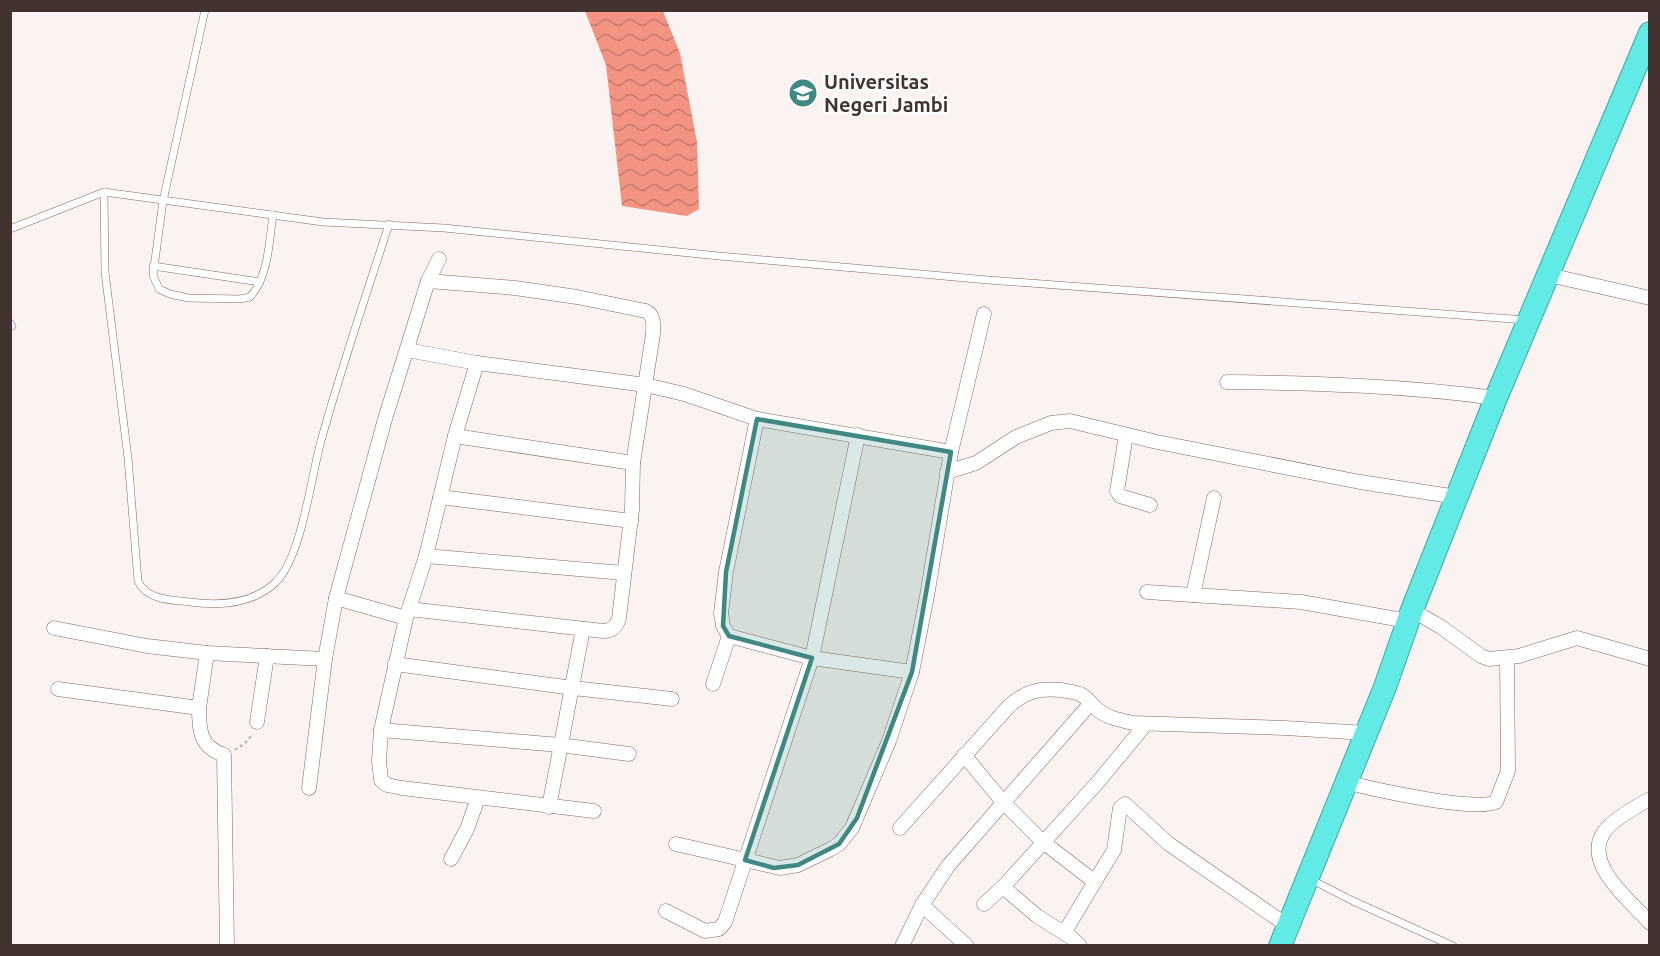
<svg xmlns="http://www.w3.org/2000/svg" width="1660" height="956" font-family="Ubuntu,sans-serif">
	<defs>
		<pattern id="water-waves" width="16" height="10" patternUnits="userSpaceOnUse" patternTransform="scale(1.5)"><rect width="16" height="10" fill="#f39482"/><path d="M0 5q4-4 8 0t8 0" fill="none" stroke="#c6796b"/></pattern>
	</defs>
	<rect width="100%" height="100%" fill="#fbf3f1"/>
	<path fill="url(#water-waves)" d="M585,11h78l17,42 17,89 2,67 -12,7 -65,-10 -16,-141z"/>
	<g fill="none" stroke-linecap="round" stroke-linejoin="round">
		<g stroke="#89665f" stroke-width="8">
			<g id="service">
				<path d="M205,10l-42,191 -10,74 6,14 11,5 18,4 52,1 10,-2c19,-21 19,-56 23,-82"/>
				<path d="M104,192l1,80 23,186 10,123c8,19 34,19 52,21 29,4 63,2 86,-20 26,-26 35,-105 45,-141 20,-73 45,-145 68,-217"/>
				<path d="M10,229l94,-37 219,30 121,6 275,28 269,24 538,40"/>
				<path d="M153,266l107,16"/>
				<path d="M10,323l2,3"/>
				<path d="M1312,880l41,21 100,45"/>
			</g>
		</g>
		<g stroke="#89665f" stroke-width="15">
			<g id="minor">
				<path d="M1549,275l101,23"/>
				<path d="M407,350l70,13 169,22 38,9 73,25 194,33"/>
				<path d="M477,363l-22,73 -29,120 -20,62 -25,112 -2,31 2,19 6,5 15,3 192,23"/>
				<path d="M1227,382c90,1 180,4 269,16"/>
				<path d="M858,435l-46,223 100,14"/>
				<path d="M1126,435l-9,56 3,5 30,9"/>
				<path d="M455,436l178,27"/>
				<path d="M947,472l29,-9 40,-26 35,-14 19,-2 87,21 203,40 97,15"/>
				<path d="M440,497l191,24"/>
				<path d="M426,556l198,17"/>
				<path d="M1147,592l154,10 107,19"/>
				<path d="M1193,595l21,-97"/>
				<path d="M336,598l70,20"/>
				<path d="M409,609l194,22c9,0 14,-5 16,-13l13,-108 1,-47 20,-129c0,-9 2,-18 -7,-23l-69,-14 -62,-9 -87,-7"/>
				<path d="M1412,610l29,17 40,29 8,3 30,-3 58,-18 73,21"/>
				<path d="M54,628l93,18 60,7 118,6"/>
				<path d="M395,664l178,24 99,11"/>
				<path d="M713,684l16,-48"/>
				<path d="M58,689l141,19 8,-55"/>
				<path d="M199,708c0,23 1,39 25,47l3,191"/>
				<path d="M257,722l10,-66"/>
				<path d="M381,730l179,15 69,9"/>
				<path d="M964,755l39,47 40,40 52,40"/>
				<path d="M1346,782c26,7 128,30 150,20l12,-31 -1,-113"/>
				<path d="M309,788l16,-129 11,-61 49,-179 43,-138 11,-22"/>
				<path d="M1650,799c-13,7 -38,21 -46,33 -22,32 27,69 46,91"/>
				<path d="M549,807l34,-178"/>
				<path d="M900,828l109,-122c17,-15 30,-18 52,-16 6,1 13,2 19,4 7,3 12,11 18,16 10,8 22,10 35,13l152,5 81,5"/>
				<path d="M676,844l104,24 18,-3 33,-16 8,-5 13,-16 37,-87 23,-69 15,-76 24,-144 33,-138"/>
				<path d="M451,859l16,-30 11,-31"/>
				<path d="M1003,887l34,29 35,22 8,8"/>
				<path d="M984,904l19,-17 95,-105 48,-58"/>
				<path d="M922,905l45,41"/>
				<path d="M666,911l39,20 14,-2 6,-7 87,-264 -83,-22 -6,-10 -2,-13 5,-41 31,-153"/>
				<path d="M1064,933l50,-83 6,-42 5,-4 44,40 119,82"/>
				<path d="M902,946l20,-41 26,-39 143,-163"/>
			</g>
		</g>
		<g stroke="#3da7a2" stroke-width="24">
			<path id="trunk" d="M1280,946l105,-259 27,-77 84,-212 154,-365"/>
		</g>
		<path stroke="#bcb2af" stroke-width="2" stroke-dasharray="3 3" stroke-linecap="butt" d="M235,750l10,-7 8,-9"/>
		<use href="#service" stroke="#fff" stroke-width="7"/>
		<use href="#minor" stroke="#fff" stroke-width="14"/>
		<use href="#trunk" stroke="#62ebe6" stroke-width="22"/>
	</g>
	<path fill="#408884" fill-opacity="0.2" stroke="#408884" stroke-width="4.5" stroke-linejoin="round" d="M757,419l194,33 -39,220 -55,146 -18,26 -41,21 -24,3 -29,-8 67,-202 -83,-22 -6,-10 3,-54z"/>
	<defs>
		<g id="university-disc" transform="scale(1.5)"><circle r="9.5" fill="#408884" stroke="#fff"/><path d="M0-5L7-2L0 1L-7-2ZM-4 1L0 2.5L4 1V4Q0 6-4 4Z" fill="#fff"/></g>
	</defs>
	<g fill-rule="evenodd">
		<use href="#university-disc" x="803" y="93"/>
	</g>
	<g text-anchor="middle" stroke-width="4.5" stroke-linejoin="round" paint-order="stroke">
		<g font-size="20" font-weight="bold" fill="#423330" stroke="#fff" text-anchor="start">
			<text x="824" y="89">Universitas<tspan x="824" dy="23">Negeri Jambi</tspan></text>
		</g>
	</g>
	<rect width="1660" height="956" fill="none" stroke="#423330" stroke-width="24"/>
</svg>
